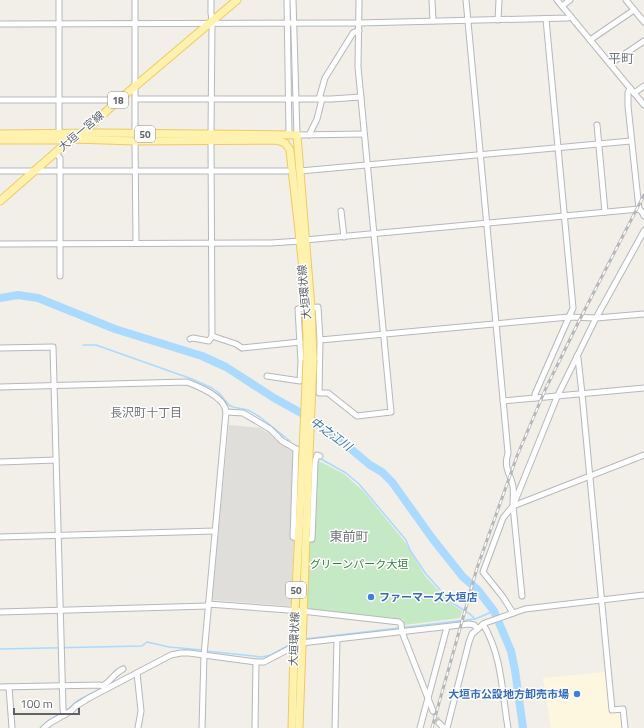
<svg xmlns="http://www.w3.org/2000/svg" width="644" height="728" font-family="'Titillium Web','Noto Sans JP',sans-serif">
	<rect width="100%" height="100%" fill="#f1efe8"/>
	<path fill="#fef7e0" d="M606,672l3,39 12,-1 2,18h-72l-8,-50z"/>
	<path fill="#e0deda" d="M229,425l31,3 8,5 9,8 16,10 -2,88 3,1 -3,64 -2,2 -75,-6 -2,-2z"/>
	<path fill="#c5e8c5" d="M317,460l27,14 19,17 42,51 20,34 25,27 12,8 -2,7 -56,7 -1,-6 -93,-10 -3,-3 3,-64h4z"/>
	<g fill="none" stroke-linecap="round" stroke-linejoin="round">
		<g stroke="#aadaff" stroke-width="1.5">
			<path d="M83,345h13l96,34 20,9 7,5 10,12 4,2 15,3 12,7 30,24"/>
			<path d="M321,459l25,14 13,11 47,56 4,10 16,24 25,28 19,12 5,5"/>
			<path d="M305,639l170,-20 19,-8"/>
			<path d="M0,649l142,-3 5,-4 22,5 33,3"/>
			<path d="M206,651l56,6 9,-2 18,-10"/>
			<path d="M171,653l18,-4"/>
			<path d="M40,728l9,-8 18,-10 10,-9 23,-12"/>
		</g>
		<path stroke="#aadaff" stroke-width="8" d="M0,298l18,-3 20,3 77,31 87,27 24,11 48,31 29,16 36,25 31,26 12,7 10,10 40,56 31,39 14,12 17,22 17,40 4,19 8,58"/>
		<path stroke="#ccccc8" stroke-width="5" stroke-dasharray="5 2.5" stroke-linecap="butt" d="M433,711l6,12"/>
		<g stroke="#b5b8bc" stroke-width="7">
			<g id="minor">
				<path d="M135,0v134"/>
				<path d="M211,0v13l1,7"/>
				<path d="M287,0l2,135"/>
				<path d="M293,0l4,135 67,-1"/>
				<path d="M432,0l1,21"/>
				<path d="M466,0l42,453c-5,17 3,20 5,34 1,6 0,13 0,19"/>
				<path d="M557,0l87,105"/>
				<path d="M626,0l18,22"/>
				<path d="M562,6l8,-6"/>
				<path d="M498,20l1,-20"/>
				<path d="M0,24l359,-1 208,-5 4,-1"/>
				<path d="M590,40l44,-30"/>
				<path d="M610,64l34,-23"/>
				<path d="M630,88l-2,5v13l11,103"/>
				<path d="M634,93l10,-7"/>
				<path d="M136,99h195l30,-2"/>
				<path d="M319,99l6,-21 28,-45 6,-3"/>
				<path d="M0,100h112l3,3"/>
				<path d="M597,125l8,87"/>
				<path d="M59,134v-134"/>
				<path d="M211,134l1,-110"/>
				<path d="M309,135l8,-16 5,-20"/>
				<path d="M211,140l1,196"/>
				<path d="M135,141l1,102"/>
				<path d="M56,153l4,5v118"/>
				<path d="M0,171h287"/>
				<path d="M300,171l331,-30"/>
				<path d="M341,211l3,26"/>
				<path d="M305,240l334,-31 3,3 2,4"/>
				<path d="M0,244l271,-1 29,-2"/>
				<path d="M311,308l7,-1 2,33 -1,53h9l29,23 34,-4 -33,-345 1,-67"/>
				<path d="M190,339l3,-1 16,3 3,-5 24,8 6,4 58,-6"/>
				<path d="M320,340l249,-23 27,1 48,-4"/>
				<path d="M0,348l53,-1 10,362 1,6"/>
				<path d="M577,356l1,2 4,36 30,316 11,-1 2,19"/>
				<path d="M267,376l33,5 1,-19 -3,-53 8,-1"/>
				<path d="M0,387l187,-5c13,5 38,15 39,30"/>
				<path d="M535,398v-4l38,-86 -27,-289"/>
				<path d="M503,401l141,-13"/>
				<path d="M297,449h-1l-3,88 6,1"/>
				<path d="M0,462l56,-2"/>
				<path d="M513,506l131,-51"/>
				<path d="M513,506l9,90"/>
				<path d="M0,537l215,-6"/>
				<path d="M305,539h7l3,-77 2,-7 3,1"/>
				<path d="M208,604l94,7 97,11 2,2 1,8 31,79"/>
				<path d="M0,612l208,-6"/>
				<path d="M513,613l-10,-16 -20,-25 20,-54 10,-12 44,-109 39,-79 48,-87"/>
				<path d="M483,624c19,31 19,69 25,104"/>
				<path d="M301,643l168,-19 5,1 3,3"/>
				<path d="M137,673l4,38 -3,17"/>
				<path d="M0,687l100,-2 2,1c9,-4 11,-12 21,-17"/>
				<path d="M9,687l3,41"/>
				<path d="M439,723l5,5"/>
				<path d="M44,728l6,-5 21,-12 5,-5 13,-8 82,-43 10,-2h8l67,9h8l25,-13h5"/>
				<path d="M202,728l2,-73 22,-243 17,1 27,16 12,12 14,8"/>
				<path d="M255,728l1,-66"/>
				<path d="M335,728l2,-89"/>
				<path d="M420,728l27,-101"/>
				<path d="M447,728l22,-86 3,-8 8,-7 5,-4 40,-14 119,-14"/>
			</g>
		</g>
		<g stroke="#f2c960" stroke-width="9">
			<g id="major">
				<path d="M0,134l100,-1 197,2 14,173 2,52"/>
				<path d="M0,140h58l15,-1 62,2 142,-1 8,3 5,7c7,69 18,140 17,210"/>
				<path d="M0,201l64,-56 18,-11 31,-29 124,-105"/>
				<path d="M292,728l3,-117 8,-159"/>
				<path d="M299,728l10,-273"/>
			</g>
		</g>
		<use href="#minor" stroke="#fff" stroke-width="5"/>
		<use href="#major" stroke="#fff2af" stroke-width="7"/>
		<g stroke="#b6b7b8" stroke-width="3">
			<path id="rail" d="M432,728l45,-160 40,-112 29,-68 33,-67 65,-126"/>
		</g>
		<use href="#rail" stroke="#fff" stroke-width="1.5" stroke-dasharray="4.5" stroke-linecap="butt"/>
		<g stroke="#f2c960" stroke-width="9" stroke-linecap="butt">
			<g id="major-bridge">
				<path d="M303,452l4,-92"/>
				<path d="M309,455l4,-95"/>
			</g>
		</g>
		<use href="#major-bridge" stroke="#fff2af" stroke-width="7"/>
	</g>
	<g fill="#3f7fe0" stroke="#fff" stroke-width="1.5">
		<circle cx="371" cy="597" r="4"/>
		<circle cx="577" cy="694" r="4"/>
	</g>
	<g text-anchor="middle" stroke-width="3" stroke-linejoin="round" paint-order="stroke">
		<g fill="#fff" stroke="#8f9295" stroke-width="1">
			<rect x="108" y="92" width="20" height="16" rx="3"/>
			<rect x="135" y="126" width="20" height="16" rx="3"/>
			<rect x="286" y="582" width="20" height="16" rx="3"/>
		</g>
		<g font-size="10" font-weight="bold" fill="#5f6368">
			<text x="118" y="104">18</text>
			<text x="145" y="138">50</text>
			<text x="296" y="594">50</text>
		</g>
		<g font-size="11" fill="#5f6368" stroke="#fff">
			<text transform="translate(81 131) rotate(-40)" y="4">大垣一宮線</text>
			<text transform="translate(304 292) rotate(-95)" y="4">大垣環状線</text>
			<text transform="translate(294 639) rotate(-88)" y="4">大垣環状線</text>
		</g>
		<g font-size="11" fill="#348238" stroke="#fff">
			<text x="359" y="568">グリーンパーク大垣</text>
		</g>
		<g font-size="11" font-weight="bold" fill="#366cbe" stroke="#fff" text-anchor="start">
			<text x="379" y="601">ファーマーズ大垣店</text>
			<text x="569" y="698" text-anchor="end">大垣市公設地方卸売市場</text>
		</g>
		<g font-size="12" fill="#70757a" stroke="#fff">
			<text x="146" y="417">長沢町十丁目</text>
		</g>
		<g font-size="12" font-style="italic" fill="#4174aa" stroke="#fff">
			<text transform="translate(331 434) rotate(36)" y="4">中之江川</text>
		</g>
		<g font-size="13" fill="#70757a" stroke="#fff">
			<text x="621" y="63">平町</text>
			<text x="349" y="541">東前町</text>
		</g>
	</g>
	<path d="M14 708v6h65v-6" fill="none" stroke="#5f6368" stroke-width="2"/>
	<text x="20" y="708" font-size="12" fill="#5f6368" stroke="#ffffff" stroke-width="3" paint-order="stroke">100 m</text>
</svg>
